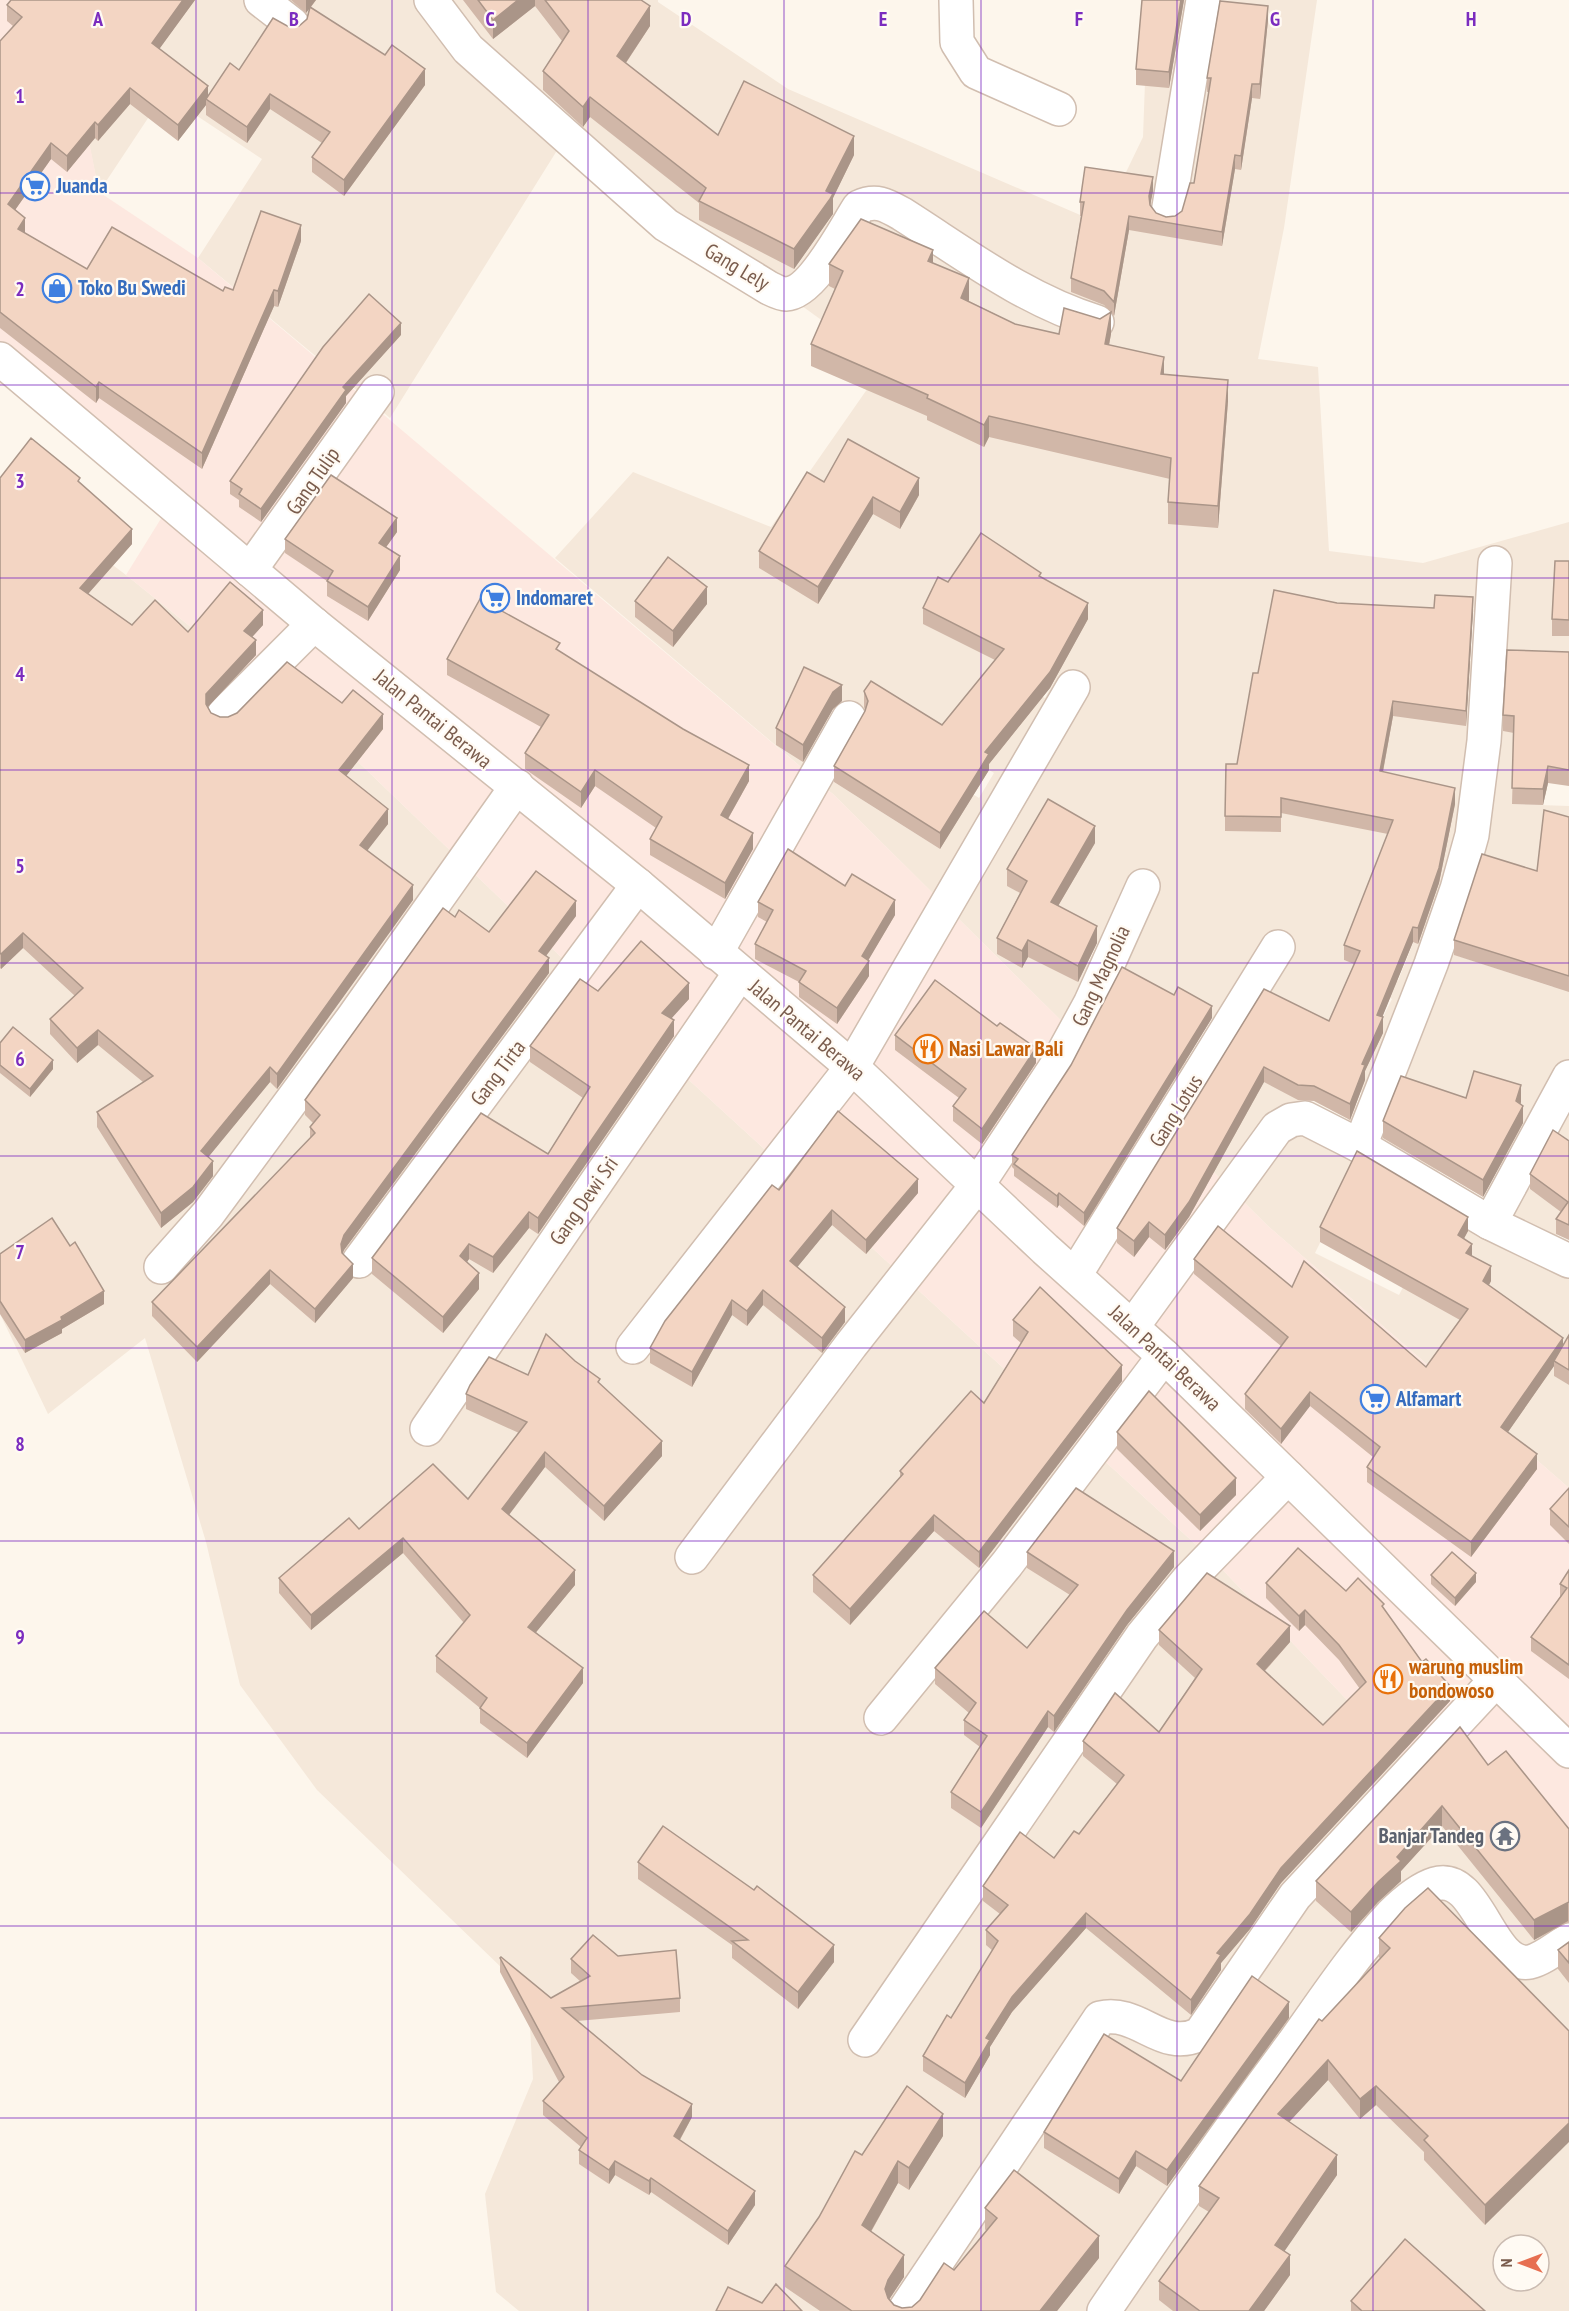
<svg xmlns="http://www.w3.org/2000/svg" width="1569" height="2311" font-family="'PT Sans Narrow',sans-serif">
	<rect width="100%" height="100%" fill="#fdf6ec"/>
	<g fill="#f5e8da" fill-rule="evenodd">
		<path d="M161,0h497v2l130,87 313,135 42,-87 5,-137h169l-33,228 -26,131 60,8 11,184 94,12 146,-41v147l-71,-3 -1,35 72,2 -56,101 56,2v91l-90,-29 -27,86 101,33 16,-51v221l-13,-10 -29,40 42,29 -14,21 14,10v104l-15,25 15,9v103l-301,-262 -434,-431 -279,-237 78,-86 138,55 113,-162 -318,-229 -176,282 -192,-160 64,-99 -98,-65 -65,98 -17,-82zM1435,610l42,2 -3,49 -42,-3zM1087,620l-42,78 -35,-19zM871,697l123,76 -15,25 -124,-77zM841,701l-25,55 -37,-17zM818,772l150,31 -28,46zM1024,904l74,39 -20,39zM1428,905l-30,76 -54,-21zM1354,981l38,18 -11,22zM1179,999l43,25 -24,44 -43,-25zM1323,1072l40,21 -18,32 -39,-21zM1454,1141l47,24 -19,37 -47,-24zM1348,1186l67,78 -16,31 -84,-42z"/>
		<path d="M45,514l81,61 228,183 336,323 527,483 310,324 42,35v388h-1050l-23,-19 -11,-98 48,-115 -5,-86 -211,-203 -77,-105 -34,-143 -61,-204 -97,76 -48,-100v-797zM1503,2245h36v36h-36z"/>
	</g>
	<path fill="#fde8e0" d="M0,0h161l-78,110 16,82 99,66 636,537 434,431 301,262v435l-42,-35 -310,-324 -527,-483 -336,-323 -228,-183 44,-71 -158,-133 -12,15z"/>
	<g fill="none" stroke-linecap="round" stroke-linejoin="round">
		<g stroke="#d1beb0" stroke-width="36">
			<g id="minor">
				<path d="M261,0l31,24"/>
				<path d="M431,0l37,49 198,176 103,63c4,2 12,6 17,6 27,-1 59,-66 73,-87 17,-8 27,-2 43,7 63,40 123,86 195,108"/>
				<path d="M956,0l1,42 19,30 83,37"/>
				<path d="M1168,213l35,-213"/>
				<path d="M250,570l127,-178"/>
				<path d="M224,714l90,-90"/>
				<path d="M716,953l133,-235"/>
				<path d="M1360,1146l71,-182 26,-75 15,-54 12,-94 11,-178"/>
				<path d="M1490,1223l79,-146"/>
				<path d="M359,1261l279,-376"/>
				<path d="M161,1267l47,-53 144,-195 165,-233"/>
				<path d="M1075,1275l203,-328"/>
				<path d="M1133,1326l144,-198 14,-8 14,-2 55,28 130,77 79,38"/>
				<path d="M633,1347l219,-280 221,-380"/>
				<path d="M427,1429l313,-456"/>
				<path d="M692,1557l159,-212 127,-161 77,-116 35,-64 53,-118"/>
				<path d="M881,1718l126,-154 157,-208"/>
				<path d="M865,2040l277,-404 46,-56 100,-103"/>
				<path d="M904,2311l196,-293c40,-9 61,35 100,16l95,-138 200,-215"/>
				<path d="M1104,2311c61,-90 123,-179 188,-266 31,-43 62,-91 99,-130 12,-12 28,-26 44,-31 44,-13 54,85 95,78 13,-3 27,-15 39,-22"/>
			</g>
		</g>
		<g stroke="#d1beb0" stroke-width="36">
			<path id="tertiary" d="M0,359l314,265 324,261 214,182 193,182 119,107 405,395"/>
		</g>
		<use href="#minor" stroke="#fff" stroke-width="33"/>
		<use href="#tertiary" stroke="#fff" stroke-width="33"/>
	</g>
	<g fill="#d1b7a8">
		<path d="M11,0h184l-36,49 49,47 81,-69 10,-1 8,-7 3,-11 -4,5 -15,-13h25l-5,7 114,78 -81,111 -32,-24v-15l10,-14 -52,-34 -23,34 -41,-28v-10l-28,36 -48,-37 -32,37 -3,-3 -28,34 -16,-13 -36,51 10,23 62,36 136,22 10,-1 68,-49 -23,66 -4,-1 -72,163 -103,-71 -3,5 -96,-75v-287l13,-15 -6,-5v-16z"/>
		<path d="M463,0h178l9,26 -24,37 92,72 136,20 -21,43v16l-3,4 -36,51 -95,-49v-17l-109,-86 -7,10 -40,-37v-19l19,-30 -27,-35 -42,33z"/>
		<path d="M1142,0h42l-15,88 -33,-3v-16z"/>
		<path d="M1268,20l-8,79 -8,-1 -11,72 -6,-1 -13,77 -93,-16 -15,86 -3,-4v22l-2,11 55,29 64,27 -10,127 -50,-4v-22l2,-23 -181,-42 -5,10 -57,-27v-4l-116,-50v-22l24,-55 -6,-3v-22l104,-1 36,37v1l46,23 44,10 41,-15 11,-7 -7,-7 -33,-13v-14l10,-62h-1v-14l73,-11 -3,14 6,8 10,4 9,-1 7,-5 12,-28 15,-91h-2v-14z"/>
		<path d="M401,335l-55,61v7l-85,119 -22,-15v-7l-9,-6v-13z"/>
		<path d="M0,478l80,6 52,60 -44,50 44,31 56,7 75,-7 -11,12 4,18 -48,52 3,6 9,4h8l114,-14 41,26 -37,47 42,48 -21,26 46,50 -136,189 -7,-7 -62,75 5,19 -20,26 -32,26 -64,-101v-15l46,-30 -45,-37 -21,18 -27,-29v-15l25,-23 -52,-48 -22,21 -1,-1z"/>
		<path d="M824,482l95,13 -19,34 -27,-15 -55,90 -59,-36v-17z"/>
		<path d="M397,532l-11,15 14,23 -32,51 -41,-25v-15l-42,-28v-14z"/>
		<path d="M1569,561v75h-17v-17z"/>
		<path d="M1041,578l47,41 -38,69 -61,76v6l-49,79 -106,-67v-16l31,-55 -1,-4v-16l78,34 53,-65 -72,-36v-16l25,-26z"/>
		<path d="M635,601l72,3 -34,43 -38,-30z"/>
		<path d="M1337,603l136,9 -7,114 -73,-10 -10,56 72,32 -16,79 -21,61 -5,-2 -31,75 1,16 -18,38v9l-15,40 -36,-19 -16,-1 -34,-18 -75,135 -24,33 -16,-13 -15,20 -17,-14v-15l147,-239 65,32 25,-57 -10,-4v-15l44,-111 -107,-21v19l-56,-1v-15l33,-143z"/>
		<path d="M560,651l189,130 -21,38 25,30 -28,50 -75,-44v-16l6,-11 -61,-42 -14,22 -56,-39v-16l16,-26 -94,-52v-16z"/>
		<path d="M1569,652v134l-21,-3 -5,22 -31,-1 2,-71 -11,-2v-16z"/>
		<path d="M842,701l-9,8 -30,53 -27,-17v-17z"/>
		<path d="M1569,817v175l-115,-37v-15l83,-69z"/>
		<path d="M1095,843l-37,63 39,37 -19,39 -50,-25 -6,11 -25,-14v-16l23,-45 -13,-7v-17z"/>
		<path d="M845,886l50,29 -27,45 1,16 -32,48 -38,-27v-15l-44,-23v-15l12,-22 -9,-5v-15z"/>
		<path d="M576,916l-30,40 3,17 -205,277 -2,4 11,24 -38,45 -45,-39 -73,78 -45,-46v-14l158,-163v-12l3,-4 -8,-8v-15l150,-183 34,15z"/>
		<path d="M598,991l91,8 -18,19 3,18 -136,198 -9,-6 -36,45 -24,-14 -2,3 12,27 -36,44 -71,-59v-16l176,-104 35,-56 -53,-36v-16z"/>
		<path d="M1212,1018l-128,208 -25,-21 -2,3 -43,-32v-7l-2,-2v-12z"/>
		<path d="M895,1035l141,28 -54,81 -29,-23v-15l6,-8 -64,-48z"/>
		<path d="M0,1043l53,26 -23,28 -30,-24z"/>
		<path d="M1466,1098l55,4 -1,2 3,19 -40,74 -100,-59v-17z"/>
		<path d="M1569,1141v99l-13,-6v-15l5,-7 -31,-23v-15z"/>
		<path d="M779,1190l139,3 -52,61 -34,-29 -35,42 48,55 -23,31 -59,-48 -16,21 -15,-11 -40,72 -42,-24v-15z"/>
		<path d="M1320,1227l148,4 -4,7 8,18 19,25 -2,4 74,60 6,-10v50l-15,-9v-10l-46,66 29,37 -66,88 -104,-75v-15l6,-10 -63,-51 -29,38 -36,-35v-15l36,-48 -87,-72v-15l98,28 134,80 34,-47 -140,-78z"/>
		<path d="M0,1254l104,50 -42,25v4l-37,20 -25,-39z"/>
		<path d="M1013,1320l109,61 -143,187 -45,-37 -84,94 -37,-33v-17l87,-98v-6l84,-68 37,-60 -8,-7z"/>
		<path d="M528,1375l72,9 62,72 -58,65 -59,-54 -36,48 66,70 -39,47 47,51 -56,75 -47,-35v-15l-44,-36v-16l28,-33 -61,-70 -92,77 -32,-37v-15l80,-49 109,-30 51,-66 -53,-24v-15z"/>
		<path d="M1117,1432l119,63 -36,36 -83,-82z"/>
		<path d="M1569,1488v56l-19,-19v-16z"/>
		<path d="M1027,1552l147,15 -47,58 -73,107 -6,-5 -67,101 -30,-20v-16l29,-45 -16,-12v-15l5,-7 -34,-29v-16l92,-20 43,-53 -43,-27z"/>
		<path d="M1569,1570v109l-38,-28v-14l29,-40v-13z"/>
		<path d="M1431,1575l45,7 -21,24 -24,-22z"/>
		<path d="M1266,1583l80,8 38,18 66,92 -169,182 -31,46 -29,34v7l-30,45 -105,-87 -74,84 -22,35v8l-25,43 -42,-27v-15l28,-38 42,-67 -7,-6v-15l14,-16 -17,-13v-15l71,-28 25,-24 38,-50 -34,-28v-15l76,-9 36,-54 -36,-33v-15l131,12 -25,29 58,54 37,-36 -21,-29 -34,-35 -6,6 -33,-33z"/>
		<path d="M1488,1765l81,64v93l-35,18 -92,-114 -41,45v10l-23,21 -27,30 -35,-31v-20z"/>
		<path d="M638,1862l196,100 -36,47 -66,-51v-13l-94,-66z"/>
		<path d="M1379,1938l190,93 -84,194 -61,-65v-8l-48,-47 -16,14 -32,-39 -39,42 48,53 -53,76 6,24 -26,36h-91l-14,-11v-19l50,-69 -10,-6v-20l123,-165 58,-62 -1,-2z"/>
		<path d="M1569,1942v41l-11,-14v-19z"/>
		<path d="M618,1956l62,42v14l-103,9 115,96 -12,23 75,65 -27,40 -77,-53 -2,3 -34,-20 -6,9 -30,-20v-14l2,-3 -38,-32v-14l16,-19 -59,-110v-14l51,40 30,-16 -10,-9v-14z"/>
		<path d="M1289,2018l-122,168 -31,-20 -17,28 -75,-46v-16l137,-51z"/>
		<path d="M943,2136l-34,54 -11,-7 -27,49 33,45 -15,23 5,5 8,3 10,-1 42,-37 32,-39 -1,-2v-21l114,50 -42,53h-237l-35,-24v-21l77,-111z"/>
		<path d="M1351,2301l134,10h-134z"/>
	</g>
	<g fill="#aa9588">
		<path d="M183,0h12l-43,59v-16z"/>
		<path d="M306,0h10l-10,13z"/>
		<path d="M518,0h17v6l-42,33v-19z"/>
		<path d="M1181,0h3l-15,88v-16z"/>
		<path d="M650,6v20l-33,50v-20z"/>
		<path d="M1268,6v14l-8,79v-15z"/>
		<path d="M425,69v16l-81,111v-16z"/>
		<path d="M1252,84v14l-11,72v-14z"/>
		<path d="M208,86v14l-2,-1v6l-28,36v-16z"/>
		<path d="M130,88v16l-32,37v-16z"/>
		<path d="M270,94v15l-23,34v-16z"/>
		<path d="M590,97v20l-7,10v-20z"/>
		<path d="M95,122v16l-28,34v-16z"/>
		<path d="M854,136v19l-21,43v16l-39,55v-20l32,-58z"/>
		<path d="M51,143v16l-43,61v-16z"/>
		<path d="M1235,155v14l-13,77v-14z"/>
		<path d="M1153,177v14l-4,20v-15z"/>
		<path d="M1129,216v14l-15,86v-14z"/>
		<path d="M25,218v16l-7,-5z"/>
		<path d="M301,225v16l-23,66v-16z"/>
		<path d="M933,250v22l-5,-11z"/>
		<path d="M969,278v22l-8,20v-22z"/>
		<path d="M274,290v16l-72,163v-16z"/>
		<path d="M1111,312v22l-6,32v-22z"/>
		<path d="M401,323v12l-55,61v7l-85,119v-13l82,-122z"/>
		<path d="M1164,357v22l-3,-5z"/>
		<path d="M1228,380v21l-10,127v-22z"/>
		<path d="M99,382v16l-3,5v-16z"/>
		<path d="M989,416v21l-5,10v-22z"/>
		<path d="M919,478v17l-19,34v-17z"/>
		<path d="M873,497v17l-55,90v-17z"/>
		<path d="M397,518v14l-18,25v-14z"/>
		<path d="M132,529v15l-52,59v-15z"/>
		<path d="M400,556v14l-32,51v-14z"/>
		<path d="M707,587v17l-34,43v-16z"/>
		<path d="M1473,597v15l-7,114v-15z"/>
		<path d="M1088,603v16l-38,69 -61,76v6l-49,79v-16l45,-81z"/>
		<path d="M263,610v15l-19,21v-15z"/>
		<path d="M256,640v15l-50,54v-15z"/>
		<path d="M842,685v16l-9,8 -30,53v-17l30,-53z"/>
		<path d="M1393,701v15l-13,71v-16z"/>
		<path d="M383,714v15l-44,56v-15z"/>
		<path d="M749,765v16l-28,50v-16z"/>
		<path d="M1548,766v17l-5,22v-16z"/>
		<path d="M595,770v16l-14,22v-16z"/>
		<path d="M1455,788v16l-16,79 -21,61v-16z"/>
		<path d="M388,809v15l-28,36v-15z"/>
		<path d="M1095,826v17l-44,75v-16z"/>
		<path d="M753,833v16l-28,50v-16z"/>
		<path d="M413,885v15l-136,189v-15z"/>
		<path d="M895,900v15l-33,56v-15z"/>
		<path d="M576,901v15l-37,49v-14z"/>
		<path d="M1097,926v17l-19,39v-16z"/>
		<path d="M1413,927v15l-36,88v-15z"/>
		<path d="M23,933v15l-22,21v-15z"/>
		<path d="M1028,940v17l-6,11v-17z"/>
		<path d="M549,958v15l-205,277 -3,8v-14l3,-9z"/>
		<path d="M869,961v15l-32,48v-16z"/>
		<path d="M689,983v16l-27,30v-16z"/>
		<path d="M1212,1006v12l-128,208v-13z"/>
		<path d="M1383,1017v16l-18,38v9l-15,40v-16l12,-40z"/>
		<path d="M674,1020v16l-136,198v-16z"/>
		<path d="M98,1030v15l-21,18v-15z"/>
		<path d="M1036,1048v15l-54,81v-15z"/>
		<path d="M53,1060v9l-23,28v-8z"/>
		<path d="M270,1067v15l-69,84v-15z"/>
		<path d="M1264,1067v15l-75,135 -24,33v-15z"/>
		<path d="M1521,1085v17l-5,16v-17z"/>
		<path d="M1523,1106v17l-40,74v-17z"/>
		<path d="M213,1161v15l-20,26 -32,26v-15z"/>
		<path d="M918,1179v14l-52,61v-14z"/>
		<path d="M1059,1193v12l-2,3v-12z"/>
		<path d="M832,1210v15l-42,51v-15z"/>
		<path d="M529,1212v16l-36,45v-16z"/>
		<path d="M1468,1217v14l-10,19v-15z"/>
		<path d="M1149,1222v15l-15,20v-16z"/>
		<path d="M469,1244v15l-9,13v-16z"/>
		<path d="M1472,1244v15l-6,-6z"/>
		<path d="M353,1264v14l-38,45v-14z"/>
		<path d="M1491,1266v15l-8,15v-15z"/>
		<path d="M270,1270v14l-73,78v-15z"/>
		<path d="M479,1273v16l-36,44v-16z"/>
		<path d="M763,1290v15l-16,21v-15z"/>
		<path d="M104,1291v13l-42,25v4l-37,20v-13z"/>
		<path d="M732,1300v15l-40,72v-15z"/>
		<path d="M845,1307v15l-23,31v-15z"/>
		<path d="M1563,1338v15l-9,8v5l-53,76v-15z"/>
		<path d="M1122,1365v16l-143,187v-16z"/>
		<path d="M1310,1392v14l-29,38v-15z"/>
		<path d="M662,1441v15l-58,65v-15z"/>
		<path d="M545,1452v15l-43,57v-15z"/>
		<path d="M1537,1454v15l-66,88v-15z"/>
		<path d="M1236,1478v17l-36,36v-16z"/>
		<path d="M934,1515v16l-84,94v-16z"/>
		<path d="M403,1538v15l-92,77v-15z"/>
		<path d="M1174,1551v16l-47,58 -73,107v-16l73,-106z"/>
		<path d="M575,1570v15l-47,57v-15z"/>
		<path d="M1476,1573v9l-21,24v-8z"/>
		<path d="M1305,1610v15l-6,6v-15z"/>
		<path d="M1290,1626v16l-33,37v-15z"/>
		<path d="M583,1668v15l-56,75v-15z"/>
		<path d="M1450,1686v15l-169,182 -31,46 -29,34v7l-30,45v-15l26,-47 64,-85z"/>
		<path d="M1048,1711v16l-67,101v-16z"/>
		<path d="M1442,1806v20l-41,45v10l-23,21 -27,30v-20l46,-55z"/>
		<path d="M1568,1902v19l-34,19v-20z"/>
		<path d="M1086,1913v15l-74,84 -22,35v8l-25,43v-15l21,-45 26,-41z"/>
		<path d="M834,1945v17l-36,47v-17z"/>
		<path d="M1289,2002v16l-122,168v-16z"/>
		<path d="M1328,2060v20l-50,54v-20z"/>
		<path d="M1376,2086v19l-16,14v-20z"/>
		<path d="M692,2104v13l-18,33v-14z"/>
		<path d="M943,2114v22l-34,54v-22z"/>
		<path d="M1569,2123v19l-84,83v-20z"/>
		<path d="M1136,2151v15l-17,28v-15z"/>
		<path d="M1337,2155v20l-62,90v-20z"/>
		<path d="M615,2161v14l-6,9v-14z"/>
		<path d="M898,2161v22l-36,64v-22z"/>
		<path d="M651,2178v14l-2,3v-14z"/>
		<path d="M755,2191v14l-27,40v-14z"/>
		<path d="M1099,2236v22l-42,53h-17z"/>
		<path d="M904,2255v22l-16,24 -3,-12 3,-9z"/>
		<path d="M1290,2255v20l-26,36h-15z"/>
	</g>
	<g fill="#f3d5c3" stroke="#aa9588" stroke-width="1.5">
		<path d="M11,0h172l-31,43 56,43 -30,39 -48,-37 -32,37 -3,-3 -28,34 -16,-13 -43,61 17,14 -7,11 69,40 25,-42 111,64 2,-4 8,3 28,-79 40,14 -23,66 -4,-1 -72,163 -103,-71 -3,5 -96,-75v-271l22,-24 -15,-12z"/>
		<path d="M478,0h40l-25,20z"/>
		<path d="M545,0h96l9,6 -33,50 101,79 26,-54 110,55 -28,55 7,3 -3,5 -36,50 -95,-48 7,-13 -116,-91 -7,10 -40,-36 26,-40z"/>
		<path d="M1142,0h39l-12,72 -33,-3z"/>
		<path d="M1220,1l48,5 -8,78h-8l-11,72 -6,-1 -13,77 -93,-16 -15,86 -10,-11 -33,-13 13,-76h-4l5,-35 68,10 -4,19 1,9 6,8 10,4 9,-1 7,-5 8,-28h4l17,-105h-4z"/>
		<path d="M310,7l75,48 7,-10 33,24 -81,111 -32,-23 18,-25 -60,-38 -23,33 -41,-28 24,-36 9,7 34,-52 16,9 10,-1 8,-7z"/>
		<path d="M861,219l72,31 -5,11 41,17 -8,20 54,26 44,10 5,-26 36,11 11,-7 -6,32 59,13 -3,17 67,6 -10,126 -50,-4 3,-44 -182,-42 -5,9 -57,-27 1,-3 -117,-51 32,-73 -14,-7z"/>
		<path d="M369,294l32,29 -58,64 3,3 -85,119 -22,-15 3,-5 -12,-8 93,-134z"/>
		<path d="M31,438l49,40 -2,3 54,48 -52,59 52,37 23,-25 33,32 42,-50 33,28 -19,21 12,9 -50,54v10l5,9 9,4h8l9,-4 50,-51 55,41 11,-13 30,24 -44,56 49,39 -28,36 53,40 -136,189 -7,-7 -69,84 12,10 -20,26 -32,26 -64,-101 56,-36 -55,-46 -21,18 -27,-29 33,-31 -60,-55 -22,21 -1,-1v-475z"/>
		<path d="M848,439l71,39 -19,34 -27,-15 -55,90 -59,-36 48,-79 17,10z"/>
		<path d="M331,475l66,43 -18,25 21,13 -32,51 -41,-26 6,-10 -48,-32z"/>
		<path d="M981,533l60,40 -2,3 49,27 -38,69 -65,80 4,2 -49,79 -106,-67 31,-55 3,-10 -4,-10 7,-10 71,44 62,-76 -81,-41 15,-31 10,5z"/>
		<path d="M668,557l39,30 -34,44 -38,-30z"/>
		<path d="M1555,561h14v59l-17,-1z"/>
		<path d="M1274,590l63,13 97,5 1,-13 38,2 -7,114 -73,-10 -13,70 75,17 -16,80 -21,60 -5,-1 -36,88 6,2 -21,47 3,1 -15,39 -36,-18 -16,-1 -34,-18 -75,135 -24,33 -16,-13 -15,19 -17,-13 147,-239 65,32 31,-70 -16,-6 49,-125 -112,-22v19l-56,-1 1,-52h11l16,-91h5z"/>
		<path d="M480,599l80,44 -4,6 127,80 66,36 -28,50 32,18 -28,50 -75,-44 12,-22 -67,-47 -14,22 -56,-39 24,-38 -102,-56z"/>
		<path d="M1507,650l62,2v118l-21,-4 -5,23 -31,-1 2,-72 -11,-1z"/>
		<path d="M804,667l38,18 -9,7 -30,53 -27,-17z"/>
		<path d="M1048,799l47,27 -44,76 46,24 -19,40 -50,-26 -6,11 -25,-13 30,-57 -20,-12z"/>
		<path d="M1544,810l25,7v159l-115,-36 28,-86 55,17z"/>
		<path d="M788,849l57,37 7,-12 43,26 -33,56 7,5 -32,47 -38,-26 7,-11 -51,-27 18,-34 -15,-8z"/>
		<path d="M536,871l40,30 -37,50 10,7 -205,277 -3,9 1,9 11,11 -38,45 -45,-39 -73,77 -45,-45 163,-169 -5,-6 10,-12 -15,-15 138,-192 12,9 4,-7 30,22z"/>
		<path d="M641,941l48,42 -27,30 12,7 -136,198 -9,-6 -36,45 -24,-13 -9,12 19,17 -36,44 -71,-59 109,-145 67,41 42,-67 -60,-41 50,-67 18,12z"/>
		<path d="M1122,967l52,28 4,-8 34,19 -128,207 -25,-20 -2,3 -43,-32 4,-5 -6,-4 59,-90z"/>
		<path d="M935,980l62,46 3,-3 36,25 -54,81 -29,-23 13,-17 -71,-54z"/>
		<path d="M13,1027l40,33 -23,29 -30,-24v-22z"/>
		<path d="M1474,1071l47,14 -5,16 7,5 -40,74 -100,-59 18,-45 65,22z"/>
		<path d="M838,1111l80,68 -52,61 -34,-30 -42,51 55,46 -23,31 -59,-48 -16,21 -15,-11 -40,72 -42,-24 15,-27 107,-136 7,5z"/>
		<path d="M1553,1130l16,11v84l-13,-6 12,-17 -38,-28z"/>
		<path d="M1357,1151l111,66 -10,18 14,9 -6,9 25,13 -8,15 80,57 -62,89 36,27 -66,88 -104,-75 13,-20 -70,-55 -29,37 -36,-35 43,-57 -94,-78 24,-33 74,61 12,-26 122,106 42,-58 -148,-82z"/>
		<path d="M52,1218l18,28 5,-4 29,49 -43,26 1,3 -37,20 -25,-39v-47z"/>
		<path d="M1040,1287l82,78 -143,187 -45,-37 -84,94 -37,-34 90,-101 -3,-3 71,-80 13,12 44,-71 -15,-12z"/>
		<path d="M546,1334l29,27 25,18 -2,3 64,59 -58,65 -59,-54 -43,57 73,61 -47,57 55,41 -56,75 -47,-35 7,-10 -51,-42 34,-41 -67,-77 -92,77 -32,-37 70,-60 10,11 74,-65 35,35 59,-77 -61,-28 4,-9 19,-28 39,18z"/>
		<path d="M1569,1335v35l-15,-9z"/>
		<path d="M1149,1391l87,87 -36,37 -83,-83z"/>
		<path d="M1076,1488l98,63 -47,59 -73,106 -6,-5 -67,101 -30,-20 36,-56 -23,-16 12,-17 -41,-35 49,-57 43,37 51,-63 -51,-33z"/>
		<path d="M1569,1488v39l-19,-18z"/>
		<path d="M1298,1548l48,43 12,-13 26,26 -2,2 40,56 4,-3 24,27 -169,182 -31,46 -33,39 4,2 -30,45 -105,-87 -74,84 -26,41 4,2 -25,43 -42,-27 24,-41 4,3 47,-77 -12,-11 22,-25 -25,-19 37,-54 34,26 20,-27 5,3 45,-59 -41,-34 32,-48 44,39 43,-63 -43,-39 48,-57 83,53 -33,38 66,61 43,-43 -27,-37 -34,-35 -6,6 -33,-33z"/>
		<path d="M1452,1552l24,21 -21,25 -24,-23z"/>
		<path d="M1569,1570v95l-38,-28 36,-49 -7,-4z"/>
		<path d="M1460,1727l28,38 18,-14 63,78v73l-35,18 -92,-114 -45,51 4,4 -23,21 -27,30 -35,-31z"/>
		<path d="M663,1826l91,64 3,-4 77,59 -36,47 -66,-51 16,-1 -110,-78z"/>
		<path d="M1428,1888l141,143v92l-84,82 -61,-65 4,-4 -52,-50 -16,13 -32,-39 -50,54 59,41 -62,90 15,10 -41,56h-49l-41,-30 60,-83 -20,-12 120,-167 3,2 68,-73 -11,-10 26,-30z"/>
		<path d="M593,1935l25,21 58,-6 4,48 -118,10 80,67 50,29 -18,32 81,55 -27,40 -77,-53 -2,3 -34,-20 -6,9 -30,-20 8,-12 -44,-37 21,-24 -64,-119 1,-1 50,41 39,-22 -19,-17z"/>
		<path d="M1569,1942v21l-11,-13z"/>
		<path d="M1252,1976l37,26 -122,168 -31,-19 -17,28 -75,-47 60,-98 77,47z"/>
		<path d="M907,2086l36,28 -34,54 -11,-7 -36,64 42,30 -16,25 -3,9 3,9 6,7 8,3 10,-1 8,-7 24,-37 10,7 43,-52 -12,-10 29,-38 85,66 -59,75h-188l-67,-45 34,-49 36,-66 7,4z"/>
		<path d="M1405,2239l80,72h-123l-11,-10z"/>
		<path d="M776,2284l26,27h-86l12,-24 34,16z"/>
	</g>
	<path fill="none" stroke="#7b2cbf" stroke-width="1.5" stroke-opacity="0.55" d="M196,0v2311M392,0v2311M588,0v2311M784,0v2311M981,0v2311M1177,0v2311M1373,0v2311M0,193h1569M0,385h1569M0,578h1569M0,770h1569M0,963h1569M0,1156h1569M0,1348h1569M0,1541h1569M0,1733h1569M0,1926h1569M0,2118h1569"/>
	<defs>
		<g id="supermarket-ring" transform="scale(1.5)"><circle r="9.5" fill="#fffaf3" stroke="#3f7fe0" stroke-width="1.5"/><path d="M-6-5.5h2.5l.6 2H6L4.5 2H-2.5L-4.4-4H-6ZM-1.5 3.2a1.3 1.3 0 1 0 .1 0ZM3 3.2a1.3 1.3 0 1 0 .1 0Z" fill="#3f7fe0"/></g>
		<g id="shop-ring" transform="scale(1.5)"><circle r="9.5" fill="#fffaf3" stroke="#3f7fe0" stroke-width="1.5"/><path d="M-5-2.5h2.3a2.7 3.5 0 0 1 5.4 0H5L5.5 6h-11ZM-1.5-2.5h3a1.5 2.3 0 0 0-3 0Z" fill="#3f7fe0"/></g>
		<g id="restaurant-ring" transform="scale(1.5)"><circle r="9.5" fill="#fffaf3" stroke="#e8710a" stroke-width="1.5"/><path d="M-5-6h1v4h1v-4h1v4h1v-4h1v5L-1.5 .5V6h-2V.5L-5-1ZM5-6V6H3V1.5H1.5Q1.5-4 5-6Z" fill="#e8710a"/></g>
		<g id="temple-ring" transform="scale(1.5)"><circle r="9.5" fill="#fffaf3" stroke="#6b7280" stroke-width="1.5"/><path d="M0-6L5-2H3V0L6.5 2.5H4V6H1.5V3h-3V6H-4V2.5H-6.5L-3 0V-2H-5Z" fill="#6b7280"/></g>
	</defs>
	<g fill-rule="evenodd">
		<use href="#supermarket-ring" x="35" y="186"/>
		<use href="#shop-ring" x="57" y="288"/>
		<use href="#supermarket-ring" x="495" y="598"/>
		<use href="#restaurant-ring" x="928" y="1049"/>
		<use href="#supermarket-ring" x="1375" y="1399"/>
		<use href="#restaurant-ring" x="1388" y="1679"/>
		<use href="#temple-ring" x="1505" y="1836"/>
	</g>
	<g text-anchor="middle" stroke-width="4.5" stroke-linejoin="round" paint-order="stroke">
		<g font-size="21" font-weight="bold" fill="#366cbe" stroke="#fffaf3" text-anchor="start">
			<text x="56" y="193">Juanda</text>
			<text x="78" y="295">Toko Bu Swedi</text>
			<text x="516" y="605">Indomaret</text>
			<text x="1396" y="1406">Alfamart</text>
		</g>
		<g font-size="21" fill="#7a5c4d" stroke="#fffaf3">
			<text transform="translate(737 267) rotate(31)" y="7">Gang Lely</text>
			<text transform="translate(313 481) rotate(-55)" y="7">Gang Tulip</text>
			<text transform="translate(433 719) rotate(39)" y="7">Jalan Pantai Berawa</text>
			<text transform="translate(1101 976) rotate(-65)" y="7">Gang Magnolia</text>
			<text transform="translate(807 1030) rotate(40)" y="7">Jalan Pantai Berawa</text>
			<text transform="translate(498 1073) rotate(-53)" y="7">Gang Tirta</text>
			<text transform="translate(1176 1111) rotate(-58)" y="7">Gang Lotus</text>
			<text transform="translate(584 1201) rotate(-55)" y="7">Gang Dewi Sri</text>
			<text transform="translate(1165 1358) rotate(43)" y="7">Jalan Pantai Berawa</text>
		</g>
		<g font-size="21" font-weight="bold" fill="#c56008" stroke="#fffaf3" text-anchor="start">
			<text x="949" y="1056">Nasi Lawar Bali</text>
			<text x="1409" y="1674">warung muslim<tspan x="1409" dy="24">bondowoso</tspan></text>
		</g>
		<g font-size="21" font-weight="bold" fill="#5b616d" stroke="#fffaf3" text-anchor="end">
			<text x="1484" y="1843">Banjar Tandeg</text>
		</g>
	</g>
	<g font-size="20" text-anchor="middle" font-weight="bold" fill="#7b2cbf" stroke="#fffaf3" stroke-width="4.5" stroke-linejoin="round" paint-order="stroke">
		<text x="98" y="26">A</text>
		<text x="294" y="26">B</text>
		<text x="490" y="26">C</text>
		<text x="686" y="26">D</text>
		<text x="883" y="26">E</text>
		<text x="1079" y="26">F</text>
		<text x="1275" y="26">G</text>
		<text x="1471" y="26">H</text>
		<text x="20" y="103">1</text>
		<text x="20" y="296">2</text>
		<text x="20" y="488">3</text>
		<text x="20" y="681">4</text>
		<text x="20" y="873">5</text>
		<text x="20" y="1066">6</text>
		<text x="20" y="1259">7</text>
		<text x="20" y="1451">8</text>
		<text x="20" y="1644">9</text>
	</g>
	<g transform="translate(1521 2263) rotate(270)"><circle r="28" fill="#fffaf3" stroke="#cabbb1" stroke-width="1.5"/>
	<path d="M0-4.5L10 22L0 15L-10 22Z" fill="#e76f51"/>
	<text y="-9" font-size="16" font-weight="bold" text-anchor="middle" fill="#7a5c4d">N</text>
	</g>
</svg>
